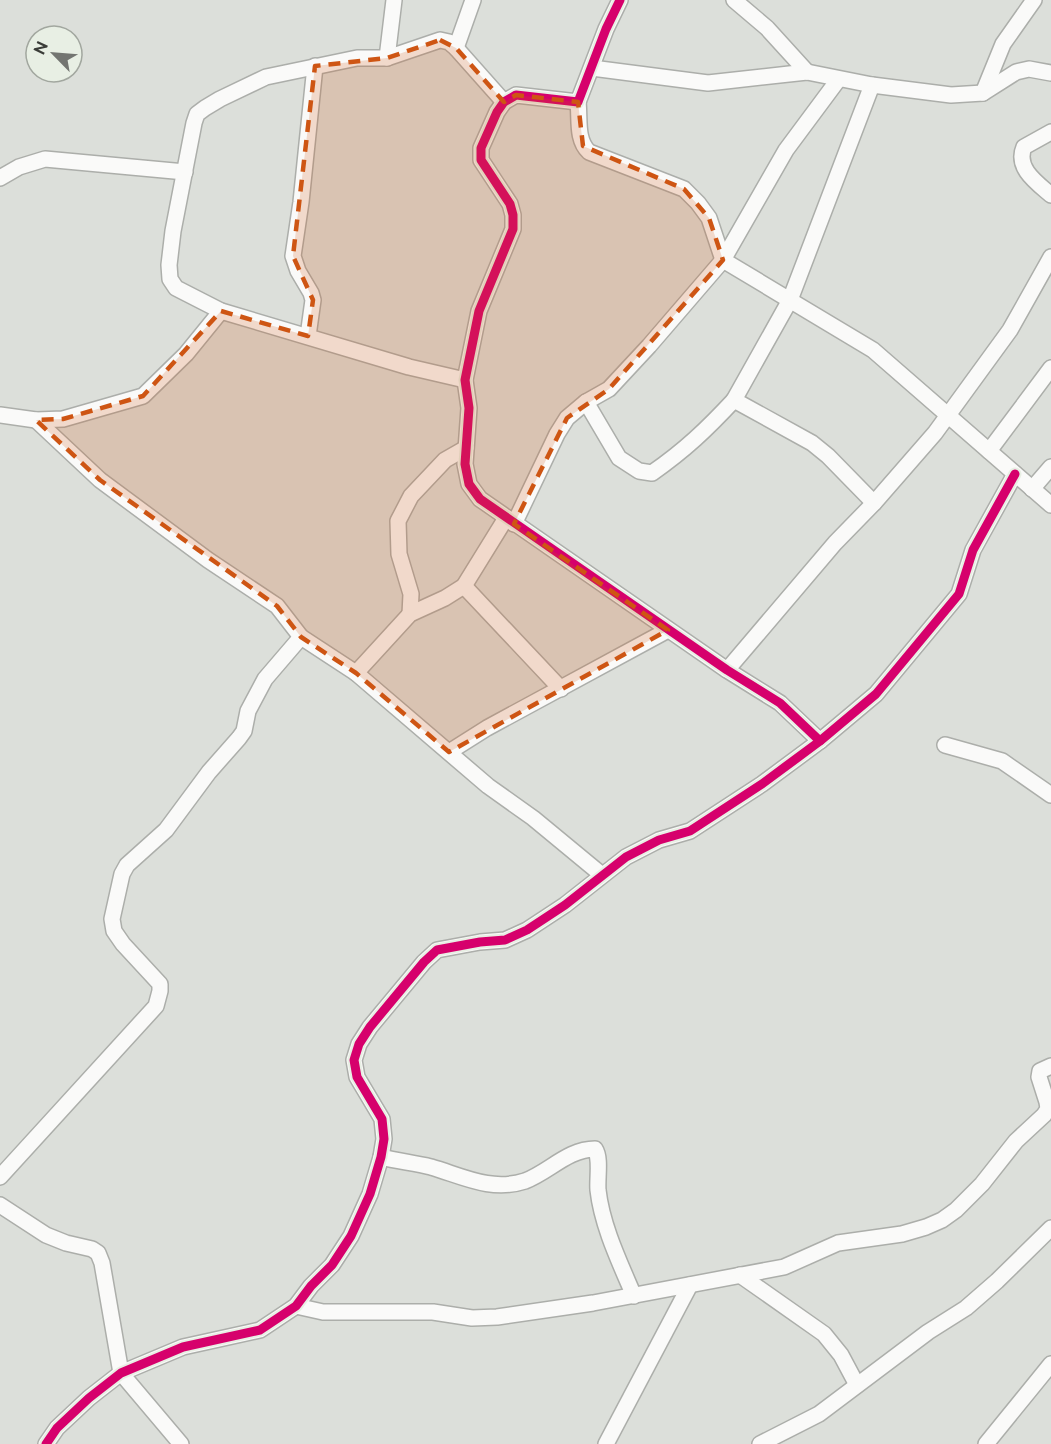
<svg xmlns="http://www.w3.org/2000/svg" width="1051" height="1444" font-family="Raleway,sans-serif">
	<rect width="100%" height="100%" fill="#dcdfda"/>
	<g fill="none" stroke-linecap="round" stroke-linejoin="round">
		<g stroke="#acaeaa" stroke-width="18">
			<g id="street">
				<path d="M620,0l-14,29 -28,73 -62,-7 -12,7 -7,10 -16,36v12l29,44 3,11v14l-34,82 -14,69 4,28 -4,56 4,20 11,15 247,171 53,33 40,38"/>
				<path d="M734,0l33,28 40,44"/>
				<path d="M456,48l17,-48"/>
				<path d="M387,58l7,-58"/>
				<path d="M592,68l116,15 99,-11 65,13 79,10 32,-2 33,-21 13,-3 22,4"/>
				<path d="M983,93l20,-49 31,-44"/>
				<path d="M578,102c2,17 -2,38 11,50l95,37 14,14 11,15 14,42 150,90 178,155"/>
				<path d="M1051,132l-27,15c-9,21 13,36 27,48"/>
				<path d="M0,178l19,-11 26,-8 140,13"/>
				<path d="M308,336l5,-36 -2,-7 -13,-22 -5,-15 8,-54 14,-136"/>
				<path d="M465,380l-56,-13 -188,-56 -45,-23 -6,-9 -1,-14 4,-34 21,-108 3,-9 8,-6 15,-9 46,-22 91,-19h30l53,-18 9,2 7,6 48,54"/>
				<path d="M734,400l56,-100 82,-215"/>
				<path d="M586,402l33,56 20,13 13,2c33,-23 55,-44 82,-73l78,43 16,13 46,47"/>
				<path d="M0,415l36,5 27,-1 80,-23 43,-42 35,-43"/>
				<path d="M36,420l64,60 108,80 69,46 24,31 55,36 132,113 45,32 69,57"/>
				<path d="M989,451l62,-83"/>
				<path d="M1032,489l19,-22"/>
				<path d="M514,524l43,-90 10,-16 19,-16 23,-13 40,-43 74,-86 63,-110 52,-70"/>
				<path d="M464,586l97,103"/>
				<path d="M410,614l1,-20 -12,-40 -1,-33 13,-25 34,-36 21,-12"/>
				<path d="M727,670l108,-127 39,-40 61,-70 75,-103 41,-73"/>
				<path d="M356,673l54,-59 35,-16 19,-12 42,-68"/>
				<path d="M945,745l57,16 49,34"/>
				<path d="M449,752l38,-24 181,-98"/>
				<path d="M381,1157c16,4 33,6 50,10 31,9 60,25 94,14 24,-9 43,-32 70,-32 6,9 2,29 3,41 4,36 22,73 36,106"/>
				<path d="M0,1177l156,-171 4,-15v-7l-37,-40 -9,-13 -2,-12 10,-45 5,-9 39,-35 43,-58 30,-34 5,-7 4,-20 17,-32 36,-42"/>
				<path d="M0,1205l46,30 20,8 26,6 6,4 4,10 19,110 60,71"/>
				<path d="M740,1275l84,59 17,21 16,30"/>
				<path d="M296,1306l27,6h110l39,6 25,-1 96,-14 191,-36 54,-24 64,-9 24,-7 16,-7 14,-10 26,-26 34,-43 28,-26 4,-6 -1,-7 -8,-25 1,-6 11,-5"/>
				<path d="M46,1444l11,-16 32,-30 32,-25 62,-26 77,-17 36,-24 15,-20 21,-21 19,-29 19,-42 11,-37 3,-18 -2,-20 -25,-42 -3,-17 5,-16 11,-17 54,-65 13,-12 43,-8 25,-2 22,-10 38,-25 61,-48 33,-17 31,-9 72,-47 58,-43 56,-47 83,-100 14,-44 42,-76"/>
				<path d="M606,1444l84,-159"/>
				<path d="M760,1444l59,-30 109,-82 38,-24 31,-27 54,-53"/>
				<path d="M986,1444l65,-80"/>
			</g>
		</g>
		<use href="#street" stroke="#fafaf9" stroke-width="15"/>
		<g stroke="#e8efe4" stroke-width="13">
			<g id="cycleway">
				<path d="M620,0l-14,29 -28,73 -62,-7 -12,7 -7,10 -16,36v12l29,44 3,11v14l-34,82 -14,69 4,28 -4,56 4,20 11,15 247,171 53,33 40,38"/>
				<path d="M46,1444l11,-16 32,-30 32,-25 62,-26 77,-17 36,-24 15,-20 21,-21 19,-29 19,-42 11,-37 3,-18 -2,-20 -25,-42 -3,-17 5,-16 11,-17 54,-65 13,-12 43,-8 25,-2 22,-10 38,-25 61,-48 33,-17 31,-9 72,-47 58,-43 56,-47 83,-100 14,-44 42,-76"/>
			</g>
		</g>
		<use href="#cycleway" stroke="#d6006c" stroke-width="9"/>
	</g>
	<path fill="#ce5513" fill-opacity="0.2" stroke="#ce5513" stroke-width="4.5" stroke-dasharray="12 8" stroke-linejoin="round" d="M440,40l16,8 48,54 12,-7 62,7 5,44 101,43 25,29 14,42 -114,129 -42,29 -53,106 154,106 -219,122 -93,-79 -55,-36 -24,-31 -177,-126 -64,-60 27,-1 80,-23 78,-85 87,25 5,-36 -20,-44 22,-190 72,-8z"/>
	<g transform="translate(54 54) rotate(295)"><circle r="28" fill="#e8efe4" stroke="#a2a79f" stroke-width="1.5"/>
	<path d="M0-4.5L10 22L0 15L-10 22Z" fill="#737571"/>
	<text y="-9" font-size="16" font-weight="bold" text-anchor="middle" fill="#3a3c38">N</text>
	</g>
</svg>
